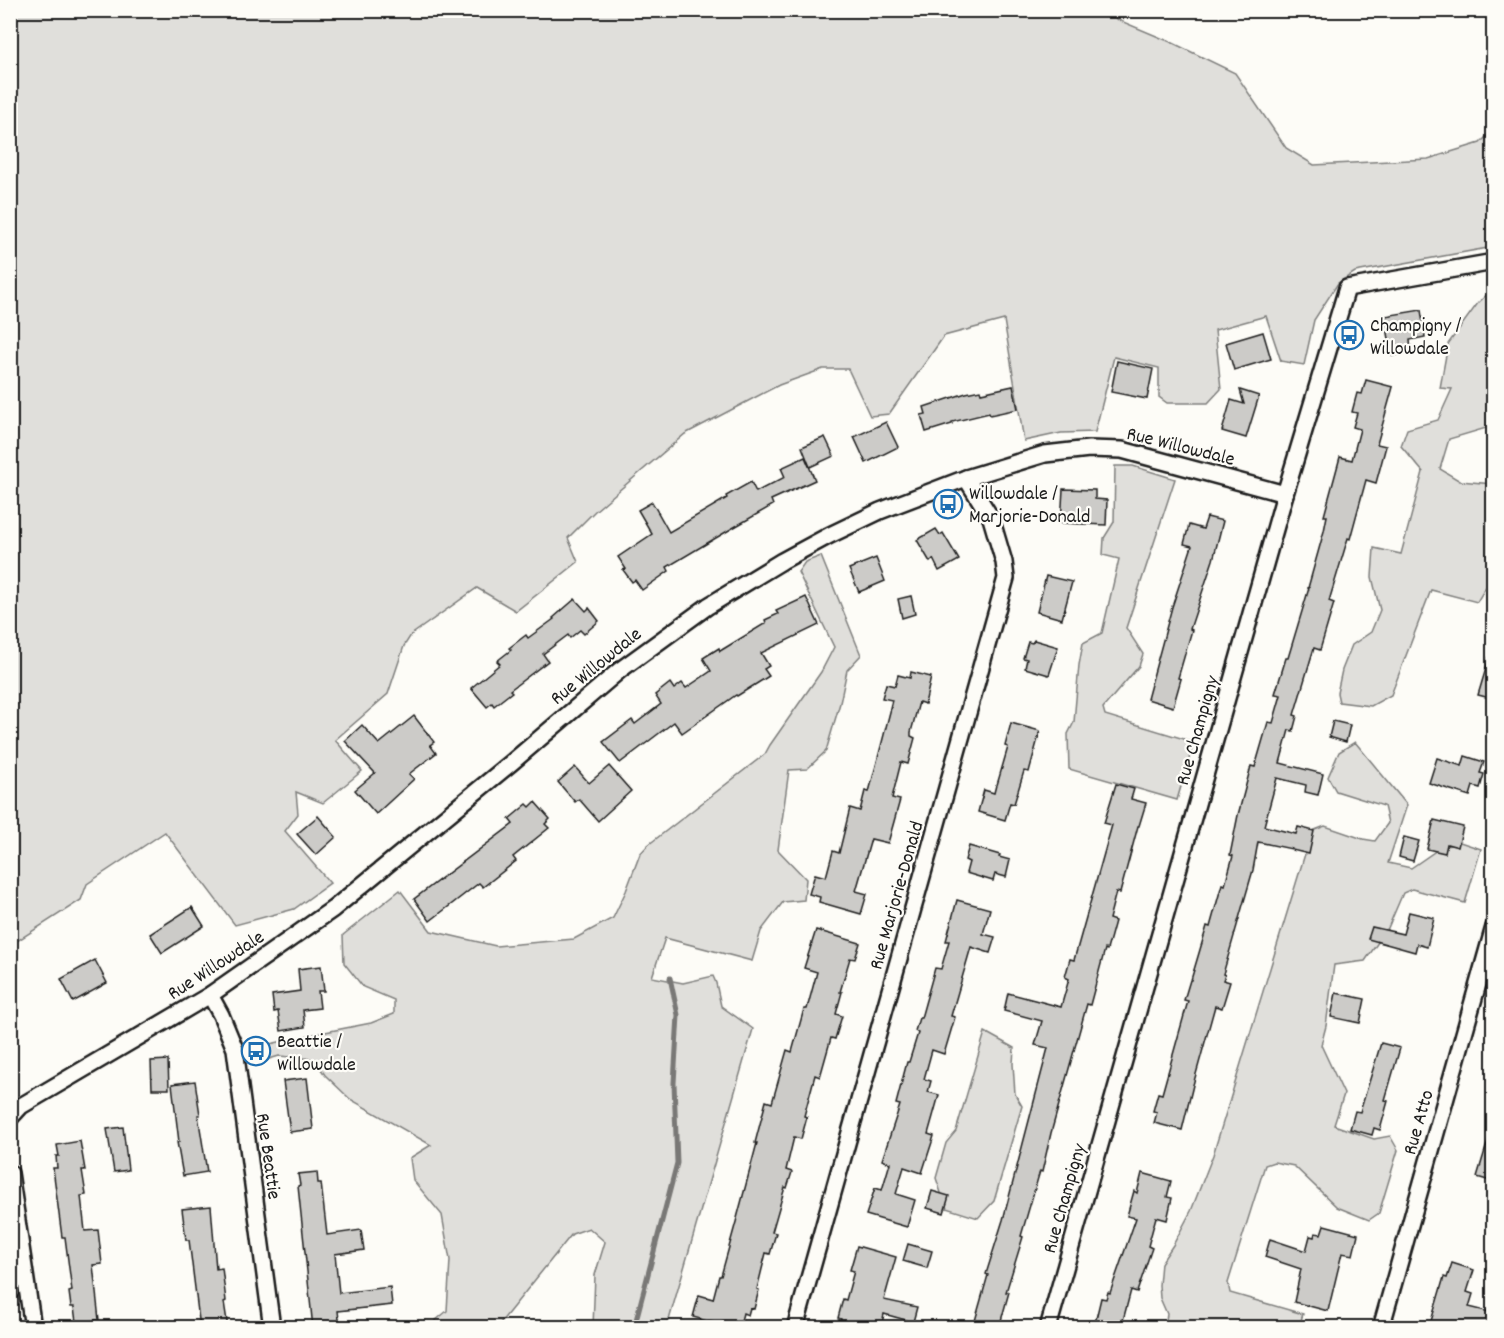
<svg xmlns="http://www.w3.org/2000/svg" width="1504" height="1338" font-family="Dekko,sans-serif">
	<rect width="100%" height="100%" fill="#fdfcf7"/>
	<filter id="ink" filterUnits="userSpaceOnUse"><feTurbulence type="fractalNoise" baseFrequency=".0167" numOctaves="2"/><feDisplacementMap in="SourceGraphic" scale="12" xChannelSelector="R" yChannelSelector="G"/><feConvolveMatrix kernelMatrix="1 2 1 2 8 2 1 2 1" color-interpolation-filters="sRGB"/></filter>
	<g filter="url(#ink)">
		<g fill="#e0dfdb" stroke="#7e7e7c" stroke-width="1.5">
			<path d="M11,10l1101,1 4,8 57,24 62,30 51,75 28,17 114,-6 52,-16 13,-13v117l-138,25 -17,11 -24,37 -10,45 -23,-4 -15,-45 -51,14 6,59 -13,14h-41l-8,-6v-29l-45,-11 -19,75 -34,1 -37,8 -20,-121 -60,16 -55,78 -19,2 -22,-47h-25l-44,16 -94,49 -90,77 -27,27 10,24 -62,49 -39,-23 -66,47 -7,11 -16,48 -53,46 27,31 -39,32 -27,-11 2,22 -13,17 45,52 -36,26 -59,16 -70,-93 -78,52 -6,16 -70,45z"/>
			<path d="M1493,289l1,69 -2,6 2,3 -1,59 -44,13 -9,30 20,12 33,3v91l-16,27 -46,-12 -40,105 -20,11 -32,-4 -2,-9 5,-23 10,-25 19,-13 9,-22 -8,-33 2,-29 27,6 22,-82 -22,-26 6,-17 31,-9 14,-31 -12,-1 8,-44 30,-41z"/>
			<path d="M1115,466h18l42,13 -49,149 17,26 -4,12 -36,42 2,7 89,27 -17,58 -108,-31 -1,-35 6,-12 5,-57 4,-22 19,-10 17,-74 -16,-4 1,-17 10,-16z"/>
			<path d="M821,556l40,99 -14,15 -7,33 -14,48 -19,18 -18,1 -11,80 28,29 -2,21 -21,2 -22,29 -9,30 -87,-23 -13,39 31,6 30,-7 3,7 5,23 32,23 -86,298h-74l2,-52 10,-33 -16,-14 -17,6 -75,93h-92l25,-2 17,-14 3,-51 -8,-45 -29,-35 -3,-22 21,-13 -81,-46 -25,-24 -11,-16 -35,-3 -23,7 -4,-15 58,-13 61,-12 23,-9v-14l-31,-13 -19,-24 -1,-28 57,-45 31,41 65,15 78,-7 39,-21 13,-27 14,-37 8,-9 117,-91 5,-9 51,-73 13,-25 -36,-75 7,-10z"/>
			<path d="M1355,742l52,63 -19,58 23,5 29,-20 20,-6 21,7 -16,54 -53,-14 -9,4 -15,35 -23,33 -31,4 -8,61 -5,19 23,49 -10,31 40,14 16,-3 8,14 -19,63 -10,7 -32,-13 -43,-41 -20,-4 -9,3 -37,118 2,10 73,21 -4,13h-134l2,-13 -7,-16 -1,-13 2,-22 12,-18 18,-34 22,-56 99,-324 13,-5 38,13 12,2 13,-18 -4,-17 -48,-15 -8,-14 11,-25z"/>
			<path d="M985,1032l29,16 -1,16 2,30 7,12 -28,95 -16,17 -32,-10 -10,-30 10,-35 10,-12z"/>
		</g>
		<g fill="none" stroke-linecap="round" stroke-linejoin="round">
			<path stroke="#797876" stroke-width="5" d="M634,1328l43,-165 -3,-80 4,-68 -8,-37"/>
		</g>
		<g fill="#cccbc8" stroke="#1c1c1c" stroke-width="1.5">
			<path d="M1421,310l4,27 -15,3 1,12 -19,4 -7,-40z"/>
			<path d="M1263,332l8,27 -37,11 -8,-27z"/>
			<path d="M1117,361l36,8 -6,30 -36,-7z"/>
			<path d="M1366,380l27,7 -16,57 9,2 -10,37 -10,-3 -16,59 -2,-1 -19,63 5,2 -14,47 -6,-2 -20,67 3,1 -4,15 -4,-1 -9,33 43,11 -5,21 -13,-3 1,-7 -29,-7 -13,48 32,8 2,-7 16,4 -5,23 -17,-4v-1l-34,-7 -5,28 -30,104 2,1 -2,5 7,2 -8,26 -7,-2 -22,79 -11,45 -28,-7 3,-11 -4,-1 5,-18 4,1 26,-93 -4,-1 6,-20h1l16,-54 3,1 12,-43 3,1 8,-29 -3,-1 8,-40 13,-49 4,1 13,-45 5,1 8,-28 -6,-1 11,-36h2l21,-70h-1l16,-57 3,-15h-3l16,-59 12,3 8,-31 -7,-2 4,-14 -5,-1 5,-19 5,1z"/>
			<path d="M1013,386l5,23 -28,6 -1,-2 -37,9v2l-26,8 -5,-17 5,-1 -2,-7 42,-14 14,-3 1,3z"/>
			<path d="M1240,390l19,6 -13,42 -24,-7 9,-31 13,4z"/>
			<path d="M886,422l12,25 -32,16 -12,-26z"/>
			<path d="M825,437l9,19 -24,11 -8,-20z"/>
			<path d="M805,457l10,23 -44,20 2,5 -42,24 -64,38 2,4 -27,19 -7,-10 -3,2 -9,-12 3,-1 -8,-12 34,-23 -14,-24 14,-8 17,30 58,-34 -1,-2 25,-14 5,10 29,-15 -4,-9z"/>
			<path d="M1063,489l32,1v9l12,1 -1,25 -45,-2z"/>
			<path d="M1207,517l16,4 -10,39 -23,69 2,1 -14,48 3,1 -8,28 -26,-8 25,-92 20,-61 -8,-2 5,-19 14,4z"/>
			<path d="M936,529l4,6 3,-2 16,27 -20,11 -6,-12 -3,3 -13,-22z"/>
			<path d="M876,558l9,23 -26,11 -10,-23z"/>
			<path d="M1046,576l26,6 -10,37 -25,-7z"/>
			<path d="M911,596l4,18 -13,4 -4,-19z"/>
			<path d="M806,597l13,28 -58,28 8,13 -5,3 5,7 -32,20 -1,-1 -54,38 -8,-11 -54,41 -17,-21 29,-22 3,4 26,-20 -6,-9 15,-12 4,6 8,-6 4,5 25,-17 -8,-13 16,-10 1,3 46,-28 -1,-3 13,-6 -2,-3z"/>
			<path d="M575,599l11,12 3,-3 10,13 -15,13 -4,-4 -10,8 -2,-3 -25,19 5,7 -38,29 2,2 -18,14 -2,-3 -5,4 -16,-19 29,-24 -3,-3 14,-11 -2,-2 17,-13 2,3 26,-19 -1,-1z"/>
			<path d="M1034,640l24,7 -9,28 -24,-7 2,-9 -4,-1 5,-16 4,1z"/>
			<path d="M1490,655h4v44l-16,-4z"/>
			<path d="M911,672l20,5 -6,27 -6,-2 -8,30v4l4,2 -7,26 -7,-2 -9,36 8,2 -12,43 -17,-4 -15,52 11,3 -6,20 -42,-12 1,-5 -11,-3 6,-20 11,3 7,-26 6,2 11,-45 10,3 5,-20 4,1 22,-84h-1l2,-8 -10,-2 4,-14 9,2 3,-11 12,3z"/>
			<path d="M414,716l20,26 -4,3 6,8 -27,21 5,5 -38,35 -21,-24 20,-17 -30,-32 17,-16 17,19z"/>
			<path d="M1333,721l17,4 -4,17 -17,-5z"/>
			<path d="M1011,723l29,8 -11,41 -5,-1 -10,33 -4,-1 -5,17 -27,-8 6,-22 10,3 2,-8h1l11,-38 -3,-1z"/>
			<path d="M1465,756l19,6 -4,11 4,1 -4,14 -7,-2 -3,10 -41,-13 8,-25 25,8z"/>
			<path d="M609,766l22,25 -33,30 -19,-22 -4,3 -17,-20 17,-15 14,16z"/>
			<path d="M1116,784l18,5 -3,10 15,4 -7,23h-1l-18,67 -4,-1 -7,27 6,2 -8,29 -2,-1 -15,56 -3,-1 -36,129 -9,39 -2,-1 -19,65 2,1 -17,55h3l-10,36h-26l15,-53 -2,-1 17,-54 45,-172 -13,-3 7,-24 -38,-10 4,-18 53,14 8,-28 -4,-2 5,-18 4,1 38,-135 -8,-2z"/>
			<path d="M535,802l15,17 -5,5 4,4 -36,29 3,4 -33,26 -4,-4 -49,38 -16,-22 99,-75 -4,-5 18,-15 3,3z"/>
			<path d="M318,816l18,21 -20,18 -19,-21z"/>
			<path d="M1434,820l29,7 -5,20 -11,-3 -2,9 -18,-4z"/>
			<path d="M1404,837l15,4 -6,20 -14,-4z"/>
			<path d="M969,846l31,9 -1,2 11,3 -4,17 -11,-3 -2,7 -27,-8 3,-11 -4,-2z"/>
			<path d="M957,900l33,9 -7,25 12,3 -5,16 -19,-6 -20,69 4,1 -11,37 -12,-4 -8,29 7,2 -3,11 11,3 -11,39 6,2 -12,37 -18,-6 -8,27 19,6 -8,27 -41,-12 9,-27 7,2 8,-27 -8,-3 18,-55 -4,-1 11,-42h2l9,-29 -3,-2 4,-13h2l14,-50 6,1 8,-28h-3z"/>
			<path d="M192,907l12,19 -42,27 -12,-19z"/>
			<path d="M1409,912l25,6 -7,29 -10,-3 -2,8 -47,-13 4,-12 31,7z"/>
			<path d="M816,930l44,13 -5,16 -5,-1 -10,34h2l-6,22 6,2 -7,23 -4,-1 -11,39 -5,-2 -11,41 3,1 -6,22 -7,-2 -8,33 6,2 -5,16 -2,-1 -13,45 4,1 -6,21 -4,-1 -9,36 2,1 -5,19 -4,-1 -2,7 -5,-2 -3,12 -17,-4 -1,4 -29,-8 6,-22 14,4 6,-23h2l15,-54 21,-79h-2l11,-42 6,2 15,-53 5,2 12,-43h3l10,-37 -13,-4z"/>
			<path d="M95,960l12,23 -34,19 -12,-23z"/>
			<path d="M321,966l3,25h-6l2,17 -17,2 2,17 -24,4 -3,-20 -4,1 -2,-17 28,-4 -2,-22z"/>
			<path d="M1336,993l29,6 -5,24 -29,-6z"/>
			<path d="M1381,1043l19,5 -15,52 3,1 -8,29 -6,-2 -2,7 -22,-6 5,-18 5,1z"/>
			<path d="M168,1060l1,29h-17l-1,-28z"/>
			<path d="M307,1078l6,51 -23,3 -7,-51z"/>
			<path d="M195,1081l5,34h-2l9,57 -24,4 -6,-34h2l-7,-58z"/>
			<path d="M123,1127l5,43 -14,2 -7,-43z"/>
			<path d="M1490,1134h4v48l-17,-5z"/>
			<path d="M80,1141l5,29h-3l4,25 -5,1 4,35 13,-1 4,34 -9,1 6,55 -23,2 -2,-15h-3l-2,-15 3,-1 -7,-54h-3l-9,-69h4l-1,-12h3l-2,-11z"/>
			<path d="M317,1172l1,11h3l6,52 34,-5 3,20 -29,4 4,39 51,-6 2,18 -54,6 2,17h-27l-15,-142 2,-1 -2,-11z"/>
			<path d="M1142,1173l29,8 -4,16 5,1 -5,22 -11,-3 -8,29 4,2 -15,44 -6,-2 -10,38h-25l1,-5h-2l6,-25 5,1 2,-7 2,1 26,-75 -9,-2 7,-25 3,2z"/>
			<path d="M932,1191l17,5 -5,17 -17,-5z"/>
			<path d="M211,1206l5,63 6,-1 4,33 -2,1 4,26h-28l-11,-88h-3l-4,-31z"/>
			<path d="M1324,1225l34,9 -5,21 -11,-2 -14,58 -34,-9 7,-33 -36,-12 5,-18 36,12 4,-15 4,1 1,-4 6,1z"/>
			<path d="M908,1244l24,7 -5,17 -24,-7z"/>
			<path d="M857,1246l39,11 -12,43 33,7 -4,15 -29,-8 -3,14h-42l2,-9 -3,-1 5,-19 3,1 8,-29 -4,-1z"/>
			<path d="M1452,1263l22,7 -7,22 6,2 -4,13 25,6v15h-65l15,-51 3,1z"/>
		</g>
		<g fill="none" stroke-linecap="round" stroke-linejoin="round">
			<g stroke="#1c1c1c" stroke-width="20">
				<g id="minor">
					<path d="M210,995l11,20 14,34 37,279"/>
					<path d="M10,1118l11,-12 189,-111 123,-86 178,-146 109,-93 88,-64 74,-45 48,-26 50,-24 86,-33 79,-24 44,-5 33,1 163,44"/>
					<path d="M10,1173l23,155"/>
					<path d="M795,1328l211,-750 -2,-16 -13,-44 -25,-40"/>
					<path d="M1048,1328l237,-834 62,-206 147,-26"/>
					<path d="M1381,1328l113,-401"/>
				</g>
			</g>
			<use href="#minor" stroke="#fdfcf7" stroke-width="15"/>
		</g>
	</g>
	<defs>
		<g id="bus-ring" transform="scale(1.5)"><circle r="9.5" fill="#fdfcf7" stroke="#1f6fb2" stroke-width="1.5"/><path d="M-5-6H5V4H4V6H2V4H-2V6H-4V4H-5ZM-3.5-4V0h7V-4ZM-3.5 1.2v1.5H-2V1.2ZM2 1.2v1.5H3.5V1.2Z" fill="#1f6fb2"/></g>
	</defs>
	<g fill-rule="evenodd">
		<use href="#bus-ring" x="1349" y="335"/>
		<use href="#bus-ring" x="948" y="504"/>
		<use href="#bus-ring" x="256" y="1051"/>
	</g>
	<g text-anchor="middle" stroke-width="4.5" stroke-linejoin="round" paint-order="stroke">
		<g font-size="20" fill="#1c1c1c" stroke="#fdfcf7" text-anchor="start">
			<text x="1370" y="331">Champigny /<tspan x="1370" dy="23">Willowdale</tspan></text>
			<text x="969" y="499">Willowdale /<tspan x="969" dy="23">Marjorie-Donald</tspan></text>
			<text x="277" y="1047">Beattie /<tspan x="277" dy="23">Willowdale</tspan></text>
		</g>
		<g font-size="20" fill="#1c1c1c" stroke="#fdfcf7">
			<text transform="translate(1181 445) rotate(14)" y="7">Rue Willowdale</text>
			<text transform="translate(595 665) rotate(-39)" y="7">Rue Willowdale</text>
			<text transform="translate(1196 730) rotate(-74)" y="7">Rue Champigny</text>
			<text transform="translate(895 895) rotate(-74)" y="7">Rue Marjorie-Donald</text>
			<text transform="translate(215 964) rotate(-33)" y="7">Rue Willowdale</text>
			<text transform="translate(1417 1122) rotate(-74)" y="7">Rue Atto</text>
			<text transform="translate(270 1156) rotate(82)" y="7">Rue Beattie</text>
			<text transform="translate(1063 1198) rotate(-74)" y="7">Rue Champigny</text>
		</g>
	</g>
	<rect width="1504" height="1338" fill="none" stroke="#fdfcf7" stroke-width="36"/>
	<rect x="18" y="18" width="1468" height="1302" fill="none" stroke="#1c1c1c" stroke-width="2" filter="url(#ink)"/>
</svg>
